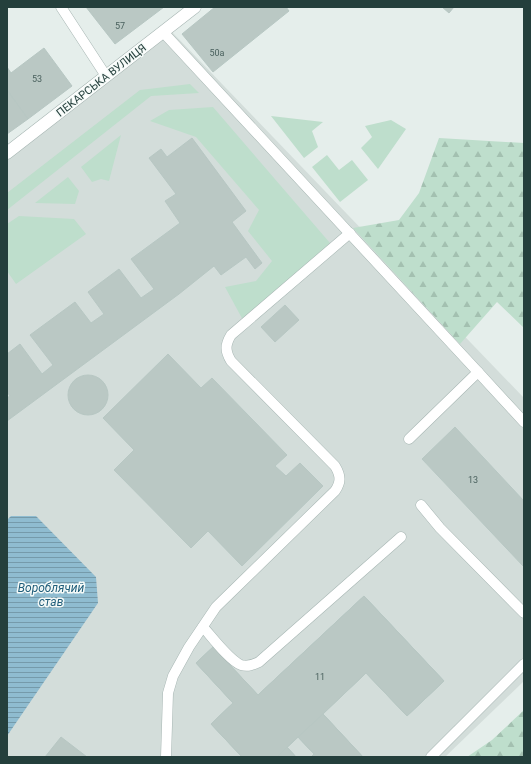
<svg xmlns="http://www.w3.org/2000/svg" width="531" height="764" font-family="Roboto,sans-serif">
	<defs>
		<pattern id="forest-firs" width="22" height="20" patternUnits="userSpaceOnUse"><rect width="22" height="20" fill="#bedecc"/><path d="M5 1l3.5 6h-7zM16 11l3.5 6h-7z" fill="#a3c0b0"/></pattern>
		<pattern id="water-rules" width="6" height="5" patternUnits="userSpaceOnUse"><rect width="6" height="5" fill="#8fbcd0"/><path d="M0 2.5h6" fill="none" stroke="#759aaa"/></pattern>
	</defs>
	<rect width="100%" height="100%" fill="#e5eeeb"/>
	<path fill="#d3ddda" d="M171,31l353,367v283l-79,76h-438v-598z"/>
	<g fill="#bedecc">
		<path d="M190,84l9,9 -48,3 -144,114v-17l133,-103z"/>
		<path d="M213,107l117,136 -86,79 -19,-35 31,-6 16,-20 -24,-30 11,-21 -63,-73 -46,-16 19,-11z"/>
		<path d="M271,116l52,6 -11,9 6,16 -14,11z"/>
		<path d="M391,120l15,9 -28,40 -17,-21 11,-11 -7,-11z"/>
		<path d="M121,135l-12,46 -8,-2 -9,3 -11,-15z"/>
		<path d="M327,155l12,15 13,-10 16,20 -28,22 -28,-35z"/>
		<path d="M68,177l11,14 -4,13 -40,-1z"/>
		<path d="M19,216l55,3 12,15 -70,50 -9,-13v-47z"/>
	</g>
	<g fill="url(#forest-firs)">
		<path d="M439,138l85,5v185l-27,-26 -37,42 -107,-116 46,-8 20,-27z"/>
		<path d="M524,710v47h-57l25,-17z"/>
	</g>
	<path fill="url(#water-rules)" d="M11,516h25l60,61 2,26 -91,133v-216z"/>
	<g fill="#bac8c4" stroke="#b7c7c3">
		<path d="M86,7h78l-49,37z"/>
		<path d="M215,7h71l3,4 -76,61 -31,-38z"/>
		<path d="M442,7h12l-5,6z"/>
		<path d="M44,48l28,38 -44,33 -21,-29v-23l4,6z"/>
		<path d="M7,90l21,29 -21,15z"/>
		<path d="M192,138l54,73 -14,11 30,41 -7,6 -9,-12 -25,18 -7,-9 -35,28 -172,127v-23l3,-2 -3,-4v-38l13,-10 22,30 11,-9 -23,-30 45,-33 16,21 13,-9 -16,-22 31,-23 22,29 13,-9 -23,-30 49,-36 -15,-22 11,-7 -27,-36 12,-9 6,8z"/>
		<path d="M285,305l14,15 -24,22 -14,-15z"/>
		<path d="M168,354l33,34 11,-10 75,77 -12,11 11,10 14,-13 23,23 -81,80 -34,-35 -17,17 -77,-78 20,-20 -31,-32z"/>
		<circle cx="88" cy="395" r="20"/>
		<path d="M455,427l69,74v66l-102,-108z"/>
		<path d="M364,596l80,85 -37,35 -41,-43 -89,84h-35l-31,-33 22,-21 -37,-40 17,-16 45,48z"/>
		<path d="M364,596l80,85 -37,35 -41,-43 -43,41 40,43h-52l3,-3 -16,-17 -11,10 9,10h-54l-31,-33 22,-21 -37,-40 17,-16 45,48z"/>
		<path d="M323,714l40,43h-52l3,-3 -16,-17z"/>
		<path d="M61,737l26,20h-42z"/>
		<path d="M287,747l9,10h-19z"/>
	</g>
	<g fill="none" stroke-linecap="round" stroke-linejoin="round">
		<g stroke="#a7b6b3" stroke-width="11">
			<g id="service">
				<path d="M61,7l45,69"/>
				<path d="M163,32l315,340 -69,67"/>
				<path d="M478,372l46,50"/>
				<path d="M421,505l19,23 84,85"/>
				<path d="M203,627c9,10 26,33 38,38 7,2 12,0 18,-3l142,-125"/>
				<path d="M166,757l2,-64 5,-17 16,-29 27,-40 119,-116c6,-9 6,-15 0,-25l-104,-105c-6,-10 -6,-16 0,-26l119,-102"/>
				<path d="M431,757l93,-93"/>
			</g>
		</g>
		<g stroke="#a7b6b3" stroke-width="13">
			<path id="tertiary" d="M7,153l188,-146"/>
		</g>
		<use href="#service" stroke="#fff" stroke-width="10"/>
		<use href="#tertiary" stroke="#fff" stroke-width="12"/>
	</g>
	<g text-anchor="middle" stroke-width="3" stroke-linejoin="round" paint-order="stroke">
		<g font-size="9" fill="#4a615e">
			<text x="120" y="29">57</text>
			<text x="217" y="56">50а</text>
			<text x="37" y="82">53</text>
			<text x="473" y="483">13</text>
			<text x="320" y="680">11</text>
		</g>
		<g font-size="11" fill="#243f3c" stroke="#f5faf8">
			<text transform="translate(101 80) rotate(-38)" y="4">ПЕКАРСЬКА ВУЛИЦЯ</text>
		</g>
		<g font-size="12" font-style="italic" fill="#1f5d7a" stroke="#f5faf8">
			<text x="51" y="592">Вороблячий<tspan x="51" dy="14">став</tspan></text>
		</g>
	</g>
	<rect width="531" height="764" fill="none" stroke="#243f3c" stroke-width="16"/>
</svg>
